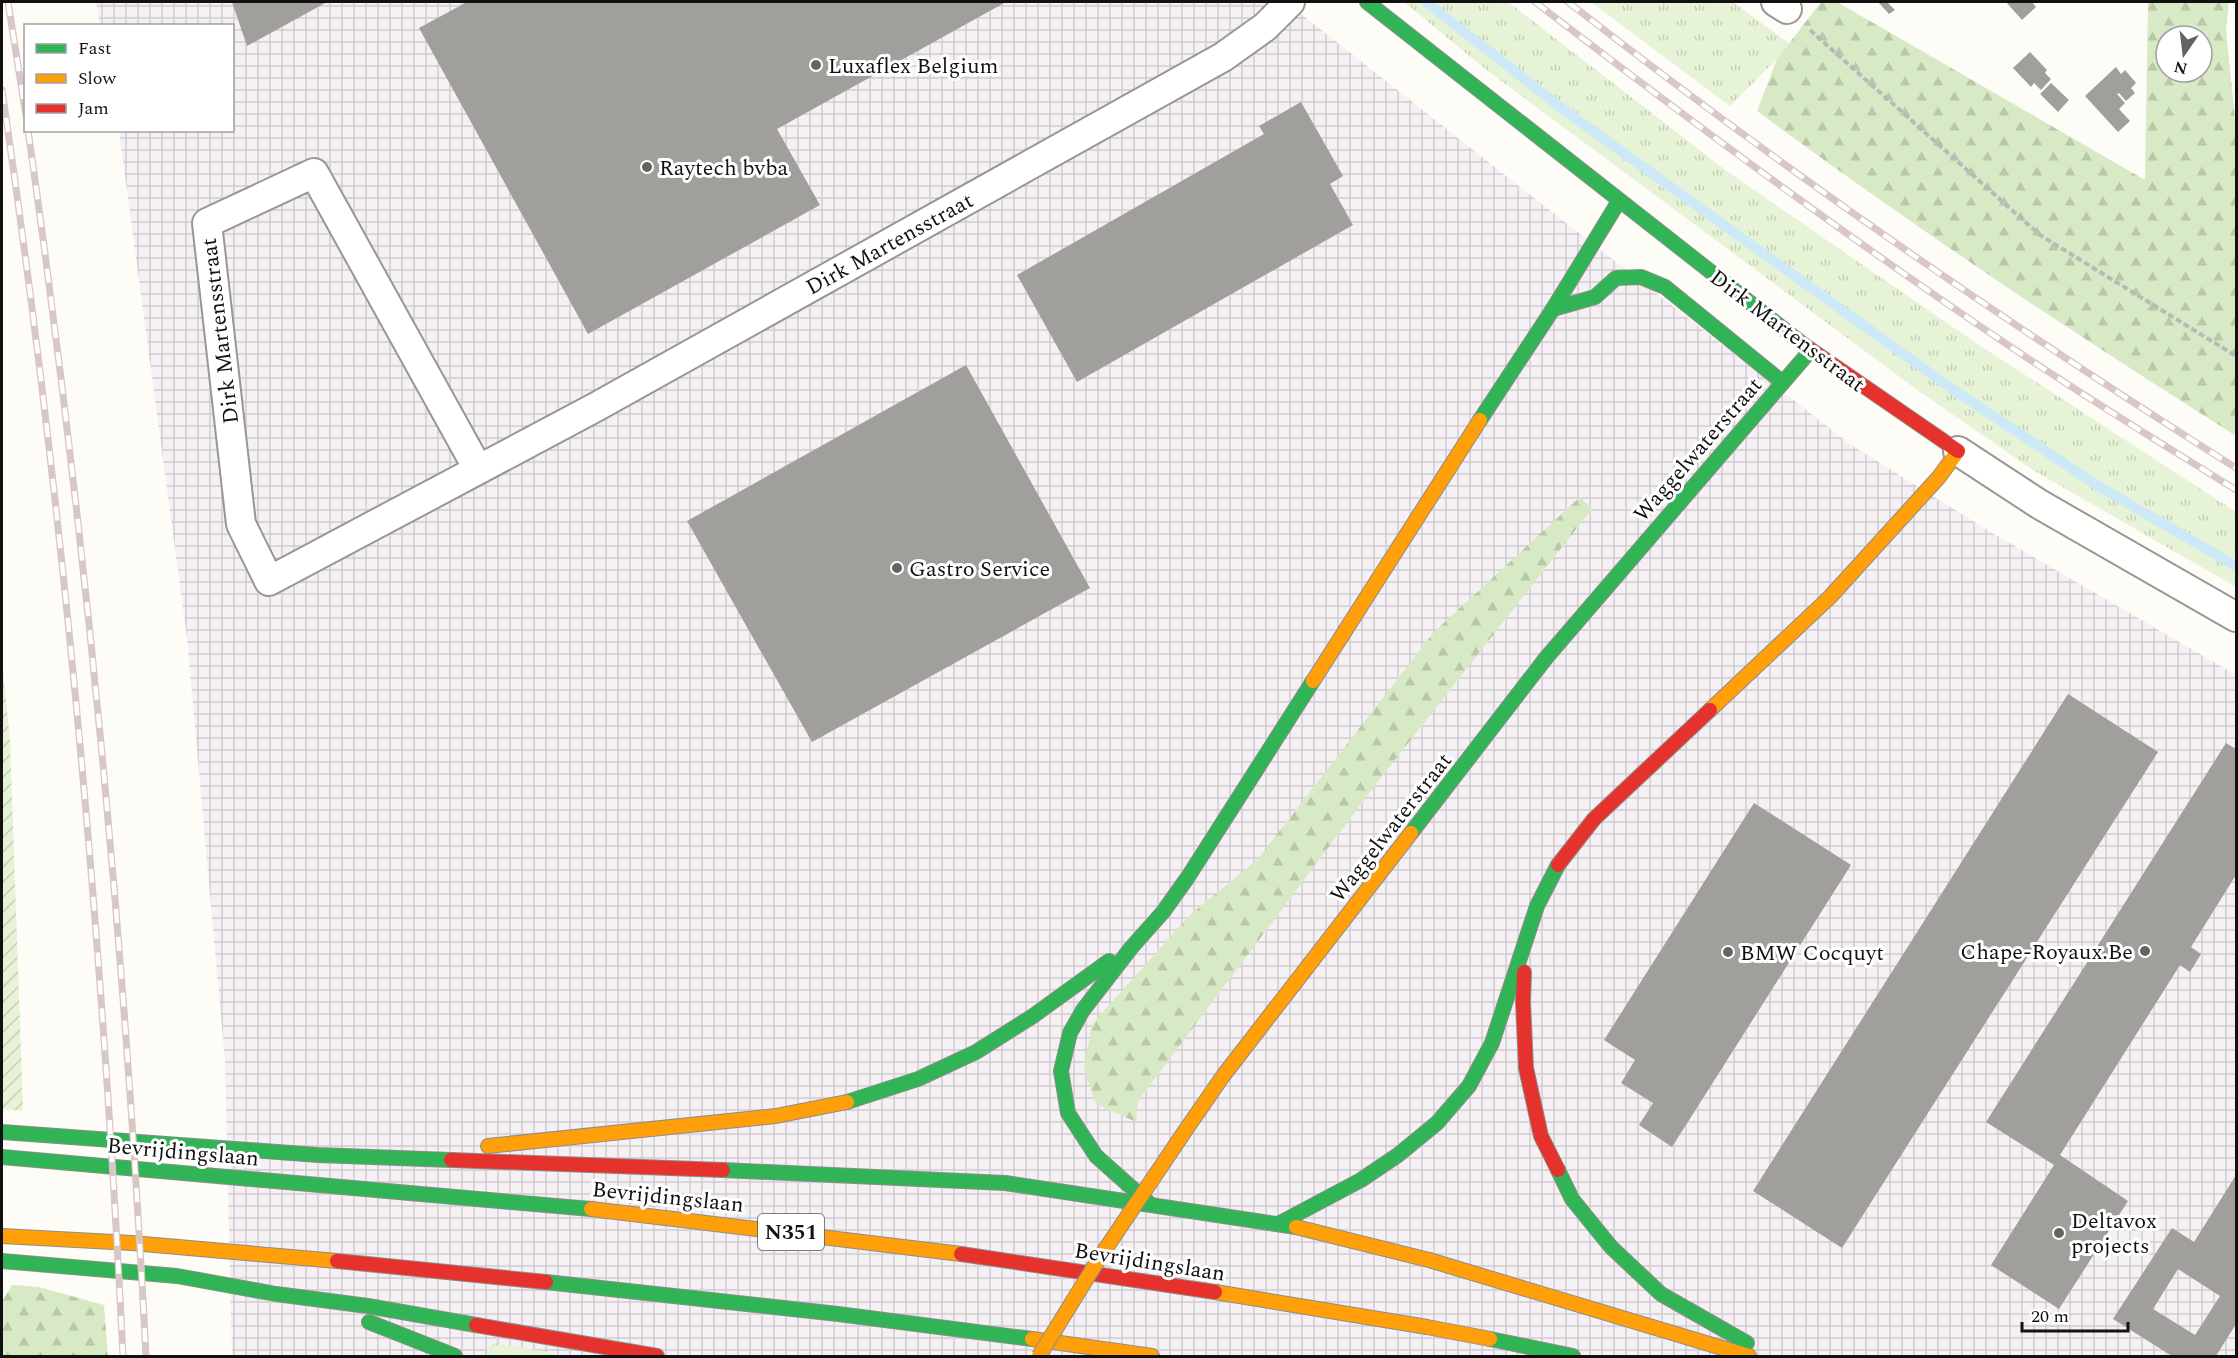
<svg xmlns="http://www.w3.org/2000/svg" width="2238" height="1358" font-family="Spectral,serif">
	<defs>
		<pattern id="industrial-grid" width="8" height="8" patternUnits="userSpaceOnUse" patternTransform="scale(1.5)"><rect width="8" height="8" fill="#f5f0f3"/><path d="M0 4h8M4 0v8" fill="none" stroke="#d1cdcf"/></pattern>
		<pattern id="grass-tufts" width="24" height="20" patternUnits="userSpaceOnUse" patternTransform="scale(1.5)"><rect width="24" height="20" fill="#e7f3d7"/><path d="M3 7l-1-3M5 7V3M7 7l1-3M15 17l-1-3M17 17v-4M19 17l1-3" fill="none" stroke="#c5cfb8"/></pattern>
		<pattern id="forest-firs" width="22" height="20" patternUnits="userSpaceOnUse" patternTransform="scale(1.5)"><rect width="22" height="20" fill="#d8eac5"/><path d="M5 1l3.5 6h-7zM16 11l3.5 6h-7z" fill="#b8c8a8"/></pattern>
		<pattern id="garden-furrows" width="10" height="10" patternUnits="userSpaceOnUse" patternTransform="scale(1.5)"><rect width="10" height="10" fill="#e7f3d7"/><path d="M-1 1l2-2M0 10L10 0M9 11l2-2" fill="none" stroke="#c5cfb8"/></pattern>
	</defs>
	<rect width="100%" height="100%" fill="#fdfcf7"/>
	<path fill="url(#industrial-grid)" d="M96,2h1190l243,192 322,251 143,89 242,141v681h-2004l-7,-294 -38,-424 -68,-507 113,-1v-104l-132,-1z"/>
	<g fill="url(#grass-tufts)">
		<path d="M1404,2h104l220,170 245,169 263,171v75l-203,-117 -117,-81 -432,-321z"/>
		<path d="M1591,2h142l57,42 -13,15 -47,47z"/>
		<path d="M496,1343l73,13h-81c-2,-8 1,-10 8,-13z"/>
	</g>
	<g fill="url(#forest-firs)" fill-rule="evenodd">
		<path d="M1821,2h16l308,178 3,-178h81l-3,28 10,98v308c-163,-103 -324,-210 -479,-325l20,-52zM2166,36h36v36h-36z"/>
		<path d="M1580,497l12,12 -216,275 -238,317 -2,21 -40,-18 -12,-35 8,-45 99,-110 66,-54 177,-228z"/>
		<path d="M12,1285l27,2 65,18 4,51h-106v-54z"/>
	</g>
	<path fill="url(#garden-furrows)" d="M2,660l8,81 13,370 -21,-2z"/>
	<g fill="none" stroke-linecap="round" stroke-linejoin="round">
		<path stroke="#cde8f7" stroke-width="10" d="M1426,2l142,111 377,271 153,102 138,80"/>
	</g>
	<g fill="#a19f9c" fill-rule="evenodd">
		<path d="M232,2h95l-80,44z"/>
		<path d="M467,2h539l-229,127 43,76 -232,129 -169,-306z"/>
		<path d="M1878,2h9l8,8 -6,4z"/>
		<path d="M2006,2h26l4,5 -14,13z"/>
		<path d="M2030,52l17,18 -2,3 6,6 -10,11 -7,-7 -3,4 -18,-19z"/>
		<path d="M2116,67l5,7 4,-4 11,13 -5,5 4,5 -9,8 -7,-8 -2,1 8,9 -6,6 11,12 -12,11 -33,-36z"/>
		<path d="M2051,83l18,17 -11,12 -18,-18z"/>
		<path d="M1301,102l42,74 -13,8 23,41 -276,157 -60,-107 247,-141 -5,-8z"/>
		<path d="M966,365l124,223 -278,154 -125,-221z"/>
		<path d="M2068,694l90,58 -316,496 -89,-57z"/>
		<path d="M2226,743l10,6v126l-45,72 10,7 -11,18 -10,-7 -120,190 68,46 -69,108 -68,-44 63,-100 -68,-43z"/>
		<path d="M1754,803l97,62 -179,282 -33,-22 14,-22 -32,-20 14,-23 -31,-20z"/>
		<path d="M2236,1175v149l-20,32h-44l-59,-37 59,-91 22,14zM2178,1269l42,27 -25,39 -42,-26z"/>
	</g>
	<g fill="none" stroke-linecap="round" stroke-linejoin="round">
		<g stroke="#979795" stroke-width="32">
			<g id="street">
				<path d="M1776,2l11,7"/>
				<path d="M1958,451l81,53 197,113"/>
				<path d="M478,469l-164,-296 -107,50 34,301 28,57 327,-174 627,-350 42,-30 25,-25"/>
			</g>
		</g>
		<g stroke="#8e8d8b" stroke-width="16">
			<g id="fast">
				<path d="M1367,2l437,343"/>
				<path d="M1553,309l42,-12 21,-19 25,-1 24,10 117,95"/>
				<path d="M1480,420l73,-111 66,-108"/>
				<path d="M1411,833l135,-175 265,-308"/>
				<path d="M847,1102l71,-23 58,-27 57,-36 76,-55"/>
				<path d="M2,1132l316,23 133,5"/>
				<path d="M2,1157l589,52"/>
				<path d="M723,1170l282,13 291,44"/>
				<path d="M1558,1170l14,29 39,48 50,47 86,49"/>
				<path d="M1150,1204l-54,-48 -28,-43 -7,-42 9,-38 13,-23 48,-62 32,-36 25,-35 125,-196"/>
				<path d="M1280,1223l81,-43 37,-25 39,-32 32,-37 23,-43 45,-137 21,-41"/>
				<path d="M2,1261l175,15 99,18 92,12 108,19"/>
				<path d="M546,1282l292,32 194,25"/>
				<path d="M369,1322l86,34"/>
				<path d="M1490,1339l83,17"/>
			</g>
		</g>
		<g stroke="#8e8d8b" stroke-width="16">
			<g id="slow">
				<path d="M1313,681l167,-261"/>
				<path d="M1710,710l120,-113 109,-120 19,-26"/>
				<path d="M1185,1131l38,-55 188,-243"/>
				<path d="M488,1146l288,-30 71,-14"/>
				<path d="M591,1209l370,45"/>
				<path d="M1296,1227l133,33 320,96"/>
				<path d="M2,1236l130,7 205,18"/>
				<path d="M1215,1292l212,35 63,12"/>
				<path d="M1032,1339l120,17"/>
			</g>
		</g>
		<g stroke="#8e8d8b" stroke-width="16">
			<g id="jam">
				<path d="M1804,345l154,106"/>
				<path d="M1558,865l36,-46 116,-109"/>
				<path d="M1524,972l-1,30 3,66 15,68 17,34"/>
				<path d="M451,1160l272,10"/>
				<path d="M961,1254l254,38"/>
				<path d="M337,1261l209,21"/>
				<path d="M476,1325l181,31"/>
			</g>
		</g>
		<path stroke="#b9b9b8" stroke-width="4" stroke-dasharray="6 3" stroke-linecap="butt" d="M1810,30l230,205 196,121"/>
		<use href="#street" stroke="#fffffe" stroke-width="28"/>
		<use href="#fast" stroke="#30b455" stroke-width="14"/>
		<use href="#slow" stroke="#ff9f0a" stroke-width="14"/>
		<use href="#jam" stroke="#e5322d" stroke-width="14"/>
		<g stroke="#d9c6c7" stroke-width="7">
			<g id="rail">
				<path d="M8,2l18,114"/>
				<path d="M1535,2c155,119 313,236 476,345 74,50 150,96 225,143"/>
				<path d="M1568,2c214,167 438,321 668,466"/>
				<path d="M2,90c62,420 100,842 121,1266"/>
				<path d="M28,130c58,407 97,816 118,1226"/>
			</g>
		</g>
		<use href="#rail" stroke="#fff" stroke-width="4.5" stroke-dasharray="14" stroke-linecap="butt"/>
		<g stroke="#8e8d8b" stroke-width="16" stroke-linecap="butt">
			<path id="slow-bridge" d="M1039,1356l61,-99 85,-126"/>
		</g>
		<use href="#slow-bridge" stroke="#ff9f0a" stroke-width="14"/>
	</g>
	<g fill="#646362" stroke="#fff" stroke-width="2">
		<circle cx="816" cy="65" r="6"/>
		<circle cx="647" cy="167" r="6"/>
		<circle cx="897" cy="568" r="6"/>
		<circle cx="2145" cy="951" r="6"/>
		<circle cx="1728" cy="952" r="6"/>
		<circle cx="2059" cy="1233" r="6"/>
	</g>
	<g text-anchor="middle" stroke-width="6" stroke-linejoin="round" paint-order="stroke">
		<rect fill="#fff" stroke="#585858" stroke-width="1.5" x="758" y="1214" width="66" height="36" rx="4.5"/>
		<g font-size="21" font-weight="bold" fill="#111">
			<text x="791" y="1239">N351</text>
		</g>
		<g font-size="22" fill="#111" stroke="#fff" text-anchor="start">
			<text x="828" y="73">Luxaflex Belgium</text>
			<text x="659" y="175">Raytech bvba</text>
			<text x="909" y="576">Gastro Service</text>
			<text x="2133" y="959" text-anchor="end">Chape-Royaux.Be</text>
			<text x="1740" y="960">BMW Cocquyt</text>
			<text x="2071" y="1228">Deltavox<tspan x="2071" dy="25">projects</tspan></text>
		</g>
		<g font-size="22" fill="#111" stroke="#fff">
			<text transform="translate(889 243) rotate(-29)" y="8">Dirk Martensstraat</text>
			<text transform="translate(1788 330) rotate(37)" y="8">Dirk Martensstraat</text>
			<text transform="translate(219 331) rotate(-97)" y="8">Dirk Martensstraat</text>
			<text transform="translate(1697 449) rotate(-49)" y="8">Waggelwaterstraat</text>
			<text transform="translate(1390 827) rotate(-52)" y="8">Waggelwaterstraat</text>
			<text transform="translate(183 1151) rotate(5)" y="8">Bevrijdingslaan</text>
			<text transform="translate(668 1196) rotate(6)" y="8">Bevrijdingslaan</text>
			<text transform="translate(1150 1261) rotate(9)" y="8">Bevrijdingslaan</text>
		</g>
	</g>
	<rect width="2238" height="1358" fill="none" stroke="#111111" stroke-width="6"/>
	<rect x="24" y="24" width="210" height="108" fill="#ffffff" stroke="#a0a0a0" stroke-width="1.5"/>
	<rect x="36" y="44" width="30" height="9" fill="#30b455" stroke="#a0a0a0" stroke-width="1.5"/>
	<text x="78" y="54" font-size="18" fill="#111111">Fast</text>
	<rect x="36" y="74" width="30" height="9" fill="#ff9f0a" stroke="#a0a0a0" stroke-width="1.5"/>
	<text x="78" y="84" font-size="18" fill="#111111">Slow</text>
	<rect x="36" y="104" width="30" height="9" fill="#e5322d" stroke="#a0a0a0" stroke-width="1.5"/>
	<text x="78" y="114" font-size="18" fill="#111111">Jam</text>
	<g transform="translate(2184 54) rotate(194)"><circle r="28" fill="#ffffff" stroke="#a0a0a0" stroke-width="1.5"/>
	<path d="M0-4.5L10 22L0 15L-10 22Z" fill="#646362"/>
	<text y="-9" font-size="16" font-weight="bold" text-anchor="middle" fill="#111111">N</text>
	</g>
	<path d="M2022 1322v9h106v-9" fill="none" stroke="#111111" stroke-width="3"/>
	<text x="2031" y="1322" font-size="18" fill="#111111" stroke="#ffffff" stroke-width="4.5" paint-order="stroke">20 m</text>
</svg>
